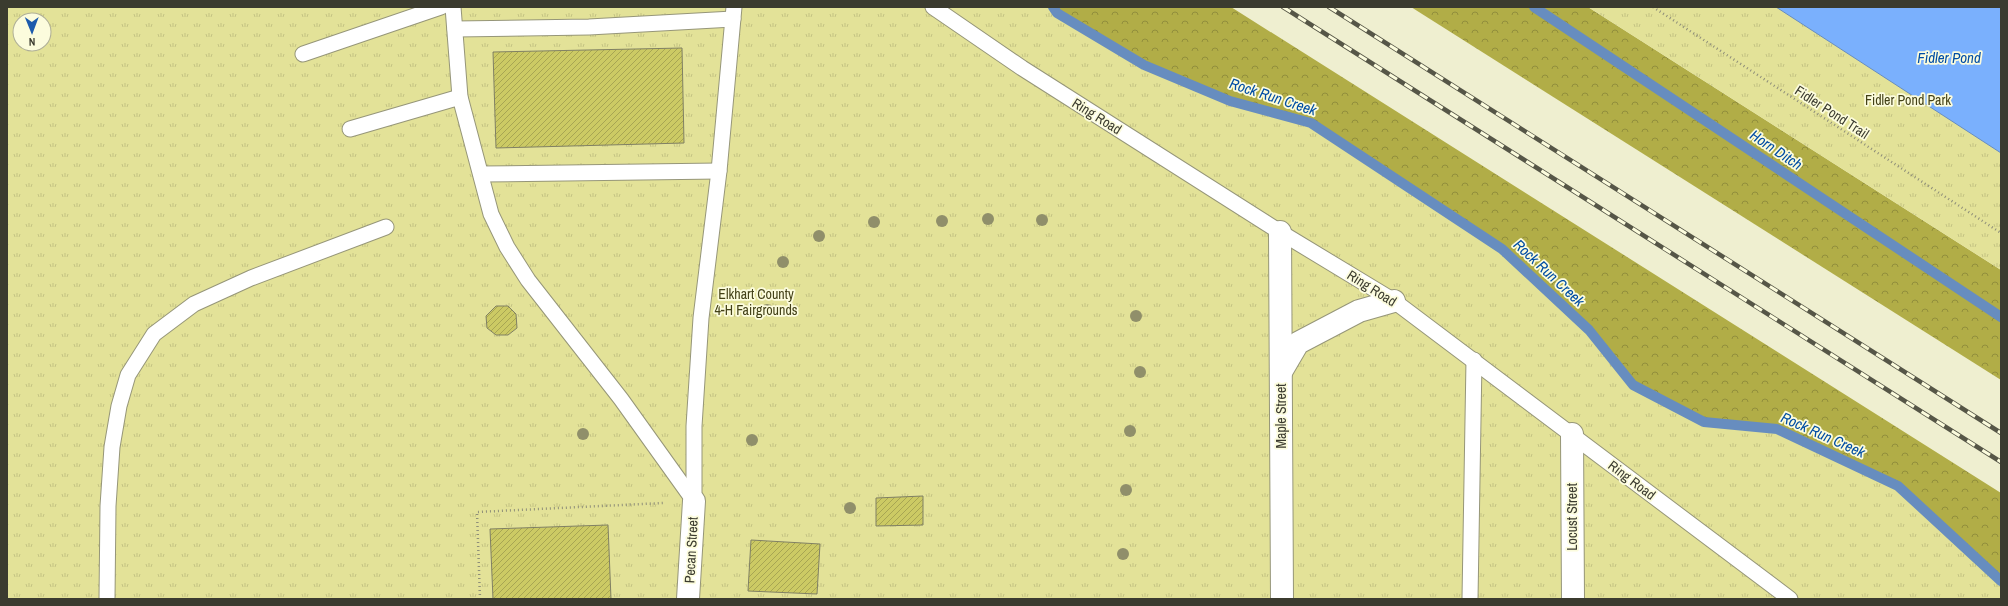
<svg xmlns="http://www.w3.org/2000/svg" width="2008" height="606" font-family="'Archivo Narrow',sans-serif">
	<defs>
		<pattern id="forest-crowns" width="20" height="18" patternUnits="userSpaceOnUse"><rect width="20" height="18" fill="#b1ad47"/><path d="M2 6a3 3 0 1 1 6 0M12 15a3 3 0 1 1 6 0" fill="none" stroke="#918e3c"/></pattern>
		<pattern id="park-tufts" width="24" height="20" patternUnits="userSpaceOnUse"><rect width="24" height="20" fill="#e3e298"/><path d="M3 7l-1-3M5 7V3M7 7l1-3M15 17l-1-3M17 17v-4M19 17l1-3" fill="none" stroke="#c4c383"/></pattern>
		<pattern id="building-hatch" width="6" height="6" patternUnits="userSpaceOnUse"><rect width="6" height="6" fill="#ccca64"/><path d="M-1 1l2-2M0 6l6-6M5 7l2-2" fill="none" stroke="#a7a553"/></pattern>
	</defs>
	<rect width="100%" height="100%" fill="#efefd0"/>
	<g fill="url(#forest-crowns)">
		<path d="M1053,7h178l770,486v88l-103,-95 -121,-57 -73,-7 -71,-37 -44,-55 -278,-207 -81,-22 -86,-36 -87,-52z"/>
		<path d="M1411,7h177l413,263v110z"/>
	</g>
	<g fill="url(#park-tufts)" fill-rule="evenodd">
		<path d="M7,7h1046l5,6 86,52 86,36 81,22 191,126 87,81 44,55 71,37 73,7 121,57 103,95v18h-1994zM20,20h24v24h-24z"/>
		<path d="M1588,7h413v263z"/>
	</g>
	<path fill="#7ab0fd" stroke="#678dbf" d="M1776,7h225v146z"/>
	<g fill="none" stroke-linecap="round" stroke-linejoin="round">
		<g stroke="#678dbf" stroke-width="10">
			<path d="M1053,7l4,6 87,52 86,36 81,22 191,126 87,81 44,55 71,37 73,7 121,57 103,95"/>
			<path d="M1534,7l467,310"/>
		</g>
	</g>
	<g fill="url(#building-hatch)" stroke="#808064">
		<path d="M682,48l2,95 -188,5 -3,-96z"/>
		<path d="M496,306h12l8,8 1,14 -9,7h-12l-9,-7 -1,-12z"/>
		<path d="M923,496v29l-47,1v-28z"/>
		<path d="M608,525l3,74h-118l-3,-70z"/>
		<path d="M751,540l69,4 -3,50 -69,-3z"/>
	</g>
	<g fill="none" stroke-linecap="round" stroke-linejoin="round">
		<g stroke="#969679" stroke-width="17">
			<g id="lane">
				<path d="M453,7l7,90 31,117 16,33 21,33 93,119 73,102"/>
				<path d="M933,7l89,61 258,164 114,69 396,298"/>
				<path d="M455,29l134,-2 144,-8"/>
				<path d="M303,54l138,-47"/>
				<path d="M350,129l110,-32"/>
				<path d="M481,174l238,-3"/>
				<path d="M694,501v-75l7,-108 18,-147 15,-164"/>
				<path d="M107,599l1,-93 4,-59 7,-41 9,-31 26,-41 40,-30 57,-26 135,-51"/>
				<path d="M1470,599l4,-239"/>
			</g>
		</g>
		<g stroke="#969679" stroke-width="24">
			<g id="street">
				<path d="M1280,232l2,367"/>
				<path d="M1281,372l17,-29 61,-32 35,-10"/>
				<path d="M1572,434l1,165"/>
				<path d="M688,599l6,-98"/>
			</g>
		</g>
		<g stroke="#8e8e79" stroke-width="2.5" stroke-dasharray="1 3" stroke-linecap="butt">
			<path d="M1653,7l348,226"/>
			<path d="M480,599l-3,-87 186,-9"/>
		</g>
		<use href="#lane" stroke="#fff" stroke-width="15"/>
		<use href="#street" stroke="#fff" stroke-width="22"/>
		<g stroke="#565647" stroke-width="4.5">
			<g id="rail">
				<path d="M1283,7l718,455"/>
				<path d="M1329,7l672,426"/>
			</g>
		</g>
		<use href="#rail" stroke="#fcfcdd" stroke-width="3" stroke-dasharray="9" stroke-linecap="butt"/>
	</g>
	<g fill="#908f6a">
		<circle cx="988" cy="219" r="6"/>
		<circle cx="1042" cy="220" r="6"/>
		<circle cx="942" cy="221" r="6"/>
		<circle cx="874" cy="222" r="6"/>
		<circle cx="819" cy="236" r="6"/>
		<circle cx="783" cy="262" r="6"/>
		<circle cx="767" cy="310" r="6"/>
		<circle cx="1136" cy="316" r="6"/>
		<circle cx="1140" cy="372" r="6"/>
		<circle cx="1130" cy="431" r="6"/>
		<circle cx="583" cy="434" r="6"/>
		<circle cx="752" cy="440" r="6"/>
		<circle cx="1126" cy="490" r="6"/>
		<circle cx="850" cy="508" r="6"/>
		<circle cx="1123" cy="554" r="6"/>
	</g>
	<g text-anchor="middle" stroke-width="3.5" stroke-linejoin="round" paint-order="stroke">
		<g font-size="14" fill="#434117" stroke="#fcfcdd">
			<text x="1908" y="105">Fidler Pond Park</text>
			<text x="756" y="299">Elkhart County<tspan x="756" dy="16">4-H Fairgrounds</tspan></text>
		</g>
		<g font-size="14" fill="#3b3b2f" stroke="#fcfcdd">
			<text transform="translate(1832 112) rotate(33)" y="5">Fidler Pond Trail</text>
			<text transform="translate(1097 116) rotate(32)" y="5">Ring Road</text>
			<text transform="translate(1372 288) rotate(32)" y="5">Ring Road</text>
			<text transform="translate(1281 416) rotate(-90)" y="5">Maple Street</text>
			<text transform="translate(1632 480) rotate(37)" y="5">Ring Road</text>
			<text transform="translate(1572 517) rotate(-90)" y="5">Locust Street</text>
			<text transform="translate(691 550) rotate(-87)" y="5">Pecan Street</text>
		</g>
		<g font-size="15" font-style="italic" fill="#004da4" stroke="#fcfcdd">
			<text x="1949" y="63">Fidler Pond</text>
			<text transform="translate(1273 97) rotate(18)" y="5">Rock Run Creek</text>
			<text transform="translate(1776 150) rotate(34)" y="5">Horn Ditch</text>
			<text transform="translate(1549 273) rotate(43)" y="5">Rock Run Creek</text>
			<text transform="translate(1823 435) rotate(24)" y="5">Rock Run Creek</text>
		</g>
	</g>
	<rect width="2008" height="606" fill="none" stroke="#3b3b2f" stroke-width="16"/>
	<g transform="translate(32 32) rotate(179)"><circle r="19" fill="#fcfcdd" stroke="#afaf97"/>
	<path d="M0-3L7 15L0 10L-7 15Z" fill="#1d5bac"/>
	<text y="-6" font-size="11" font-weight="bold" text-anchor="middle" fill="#3b3b2f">N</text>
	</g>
</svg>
